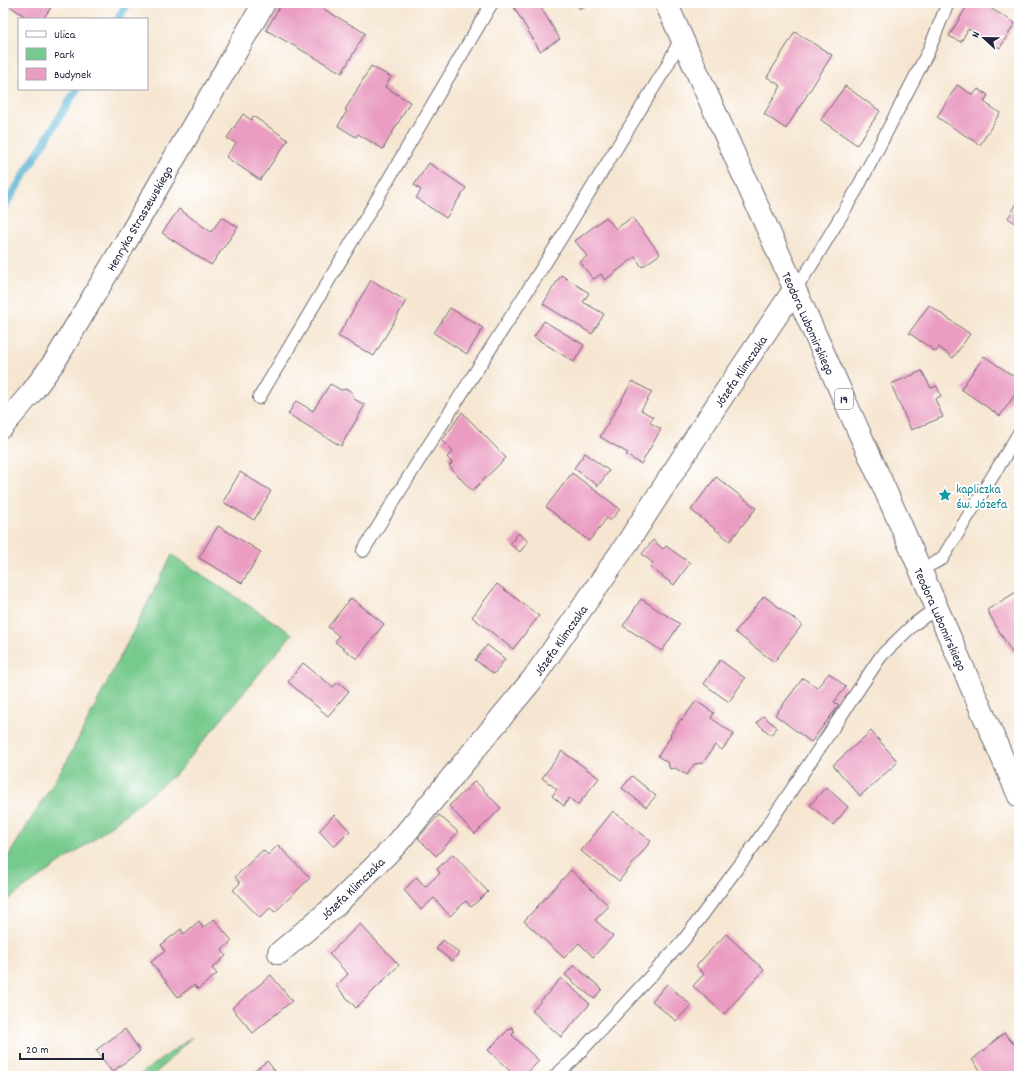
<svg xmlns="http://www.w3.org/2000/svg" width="1022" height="1079" font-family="Dekko,sans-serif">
	<rect width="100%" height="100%" fill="#fff"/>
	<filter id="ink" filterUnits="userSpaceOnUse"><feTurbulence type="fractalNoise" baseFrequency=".025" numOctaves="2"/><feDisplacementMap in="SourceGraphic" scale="8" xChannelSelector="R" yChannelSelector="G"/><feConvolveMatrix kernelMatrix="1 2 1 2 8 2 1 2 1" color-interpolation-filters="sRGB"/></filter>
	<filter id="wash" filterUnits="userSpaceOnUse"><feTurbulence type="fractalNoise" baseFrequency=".012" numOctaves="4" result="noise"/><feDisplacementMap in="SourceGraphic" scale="16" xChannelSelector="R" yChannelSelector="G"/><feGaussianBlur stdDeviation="0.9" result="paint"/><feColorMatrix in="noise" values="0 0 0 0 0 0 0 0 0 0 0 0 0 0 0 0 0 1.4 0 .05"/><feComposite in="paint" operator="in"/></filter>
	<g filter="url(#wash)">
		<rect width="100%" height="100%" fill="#f6e6d1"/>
		<g fill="#77ca8d" stroke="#4c7664">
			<path d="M172,555l120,79 -114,138 -85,68 -90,63v-38l65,-106z"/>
			<path d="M192,1037l-39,39h-15z"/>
		</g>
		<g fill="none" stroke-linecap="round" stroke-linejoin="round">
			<g stroke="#52b0d1" stroke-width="8">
				<path d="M118,19l9,-16"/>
				<path d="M3,209l74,-120"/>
			</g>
		</g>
		<g id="blocks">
			<g fill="#ea9cc1">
				<path d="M5,3h49l-11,16h-14z"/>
				<path d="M282,3h31l52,30 -23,40 -76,-43z"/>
				<path d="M513,3h25l22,36 -20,12 -28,-47z"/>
				<path d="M576,3h14l-10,6z"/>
				<path d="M969,3h13l33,20 -15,25 -32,-19 -7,13 -12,-6z"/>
				<path d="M795,32l37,23 -46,74 -22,-15 17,-28 -14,-9z"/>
				<path d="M371,66l20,11 -6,10 25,15 -27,47 -25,-15 -2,3 -18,-11 9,-15 -2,-1z"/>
				<path d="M957,85l16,10 5,-6 10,6 -4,7 16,11 -20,32 -43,-28z"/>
				<path d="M845,86l35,25 -23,34 -36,-25z"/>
				<path d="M243,114l8,6 2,-4 35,24 -28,40 -34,-23 10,-14 -9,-5z"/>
				<path d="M429,163l37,25 -20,30 -30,-20 5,-8 -7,-5z"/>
				<path d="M1019,200v26l-11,-8z"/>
				<path d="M179,209l32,23 11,-15 16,10 -27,38 -49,-32z"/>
				<path d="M606,217l10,12 16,-12 28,37 -18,13 -7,-10 -30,23 -4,-6 -8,5 -13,-17 7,-6 -12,-15z"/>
				<path d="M561,275l28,18 -6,9 21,12 -12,20 -49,-30z"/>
				<path d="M371,280l35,21 -32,55 -36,-20z"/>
				<path d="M929,305l41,29 -17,24 -14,-11 -3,5 -27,-19z"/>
				<path d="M450,308l33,20 -16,26 -33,-21z"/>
				<path d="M544,321l40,24 -10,17 -40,-25z"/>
				<path d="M984,356l35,24v9l-19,27 -39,-27z"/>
				<path d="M922,371l9,17 6,-2 4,10 -6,3 8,18 -32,13 -20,-46z"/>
				<path d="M632,381l20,11 -11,18 12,7 -3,6 11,6 -20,35 -15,-9 2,-2 -28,-16z"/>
				<path d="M330,384l11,6 6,-1 5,3 2,7 11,6 -24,41 -53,-32 8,-13 17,10z"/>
				<path d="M462,412l44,46 -34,33 -23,-25 3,-3 -5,-6 6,-5 -11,-11z"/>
				<path d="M585,453l24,18 -11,15 -24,-18z"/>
				<path d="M240,472l31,19 -17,29 -31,-18z"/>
				<path d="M572,473l48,36 -10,12 -3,-3 -18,23 -43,-34z"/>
				<path d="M716,477l40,31 -26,33 -39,-31z"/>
				<path d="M218,526l43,26 -19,31 -43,-25z"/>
				<path d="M518,533l10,8 -8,11 -10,-8z"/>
				<path d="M653,540l10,9 3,-3 24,17 -16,22 -24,-18 3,-4 -11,-9z"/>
				<path d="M497,584l42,32 -26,33 -41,-32z"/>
				<path d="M1016,592l3,5v52l-7,4 -25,-43z"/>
				<path d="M764,596l38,29 -28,37 -39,-30z"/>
				<path d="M351,598l33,26 -27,35 -22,-17 4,-6 -11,-9z"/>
				<path d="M641,599l39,25 -18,27 -39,-25z"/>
				<path d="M487,645l18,14 -11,15 -19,-14z"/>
				<path d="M720,660l25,18 -16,24 -25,-18z"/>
				<path d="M303,663l30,24 5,-5 11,9 -21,25 -40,-34z"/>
				<path d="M829,673l17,14 -12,15 5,3 -28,37 -36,-27 28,-37 14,10z"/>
				<path d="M696,701l18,12 -3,5 23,16 -12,16 -7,-5 -12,18 -9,1 -7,11 -12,-7 -5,1 -2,-6 -10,-7 13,-20 -1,-1 11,-16 1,1z"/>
				<path d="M763,716l14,11 -6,8 -14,-12z"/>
				<path d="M871,731l27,31 -38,34 -27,-31z"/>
				<path d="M562,751l37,27 -21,27 -9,-7 -5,8 -12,-10 5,-7 -15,-11z"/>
				<path d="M632,776l24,20 -10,11 -24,-19z"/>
				<path d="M475,781l26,27 -26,26 -26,-28z"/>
				<path d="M826,787l22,20 -15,18 -23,-20z"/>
				<path d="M613,811l38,30 -32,40 -38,-30z"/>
				<path d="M334,815l16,16 -16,16 -15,-16z"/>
				<path d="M439,815l19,17 -22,24 -18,-18z"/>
				<path d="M278,845l32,33 -35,34 -5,-4 -10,10 -27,-28 7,-7 -5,-6 28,-27 5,5z"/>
				<path d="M453,854l35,38 -17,15 -5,-6 -16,15 -16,-18 -13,12 -17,-20 13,-13 8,10 15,-14 -3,-4z"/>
				<path d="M571,870l38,36 -14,14 18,16 -20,21 -14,-14 -15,15 -40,-37z"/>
				<path d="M214,919l18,22 -10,9 4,6 -14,12 5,6 -19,15 -4,-4 -16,12 -27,-35 14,-11 -4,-6 20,-16 3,5 15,-13 4,7z"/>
				<path d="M360,924l39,41 -43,43 -20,-22 12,-12 -19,-20z"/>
				<path d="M726,934l38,36 -40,44 -31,-28 11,-12 -8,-8z"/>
				<path d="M443,940l16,13 -7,8 -16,-12z"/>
				<path d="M574,965l28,24 -8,10 -29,-24z"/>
				<path d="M271,975l21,26 -39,32 -21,-25z"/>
				<path d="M561,978l29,26 -29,33 -29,-26z"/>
				<path d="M667,984l24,21 -15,16 -24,-20z"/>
				<path d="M511,1027l4,4 -3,4 27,26 -15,15h-9l-27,-26z"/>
				<path d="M125,1029l15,22 -28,21 -16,-22z"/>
				<path d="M1004,1033l15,17v26h-34l-13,-16z"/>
				<path d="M267,1061l12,15h-31z"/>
			</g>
		</g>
	</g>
	<g filter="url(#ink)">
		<use href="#blocks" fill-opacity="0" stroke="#6c6770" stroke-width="1"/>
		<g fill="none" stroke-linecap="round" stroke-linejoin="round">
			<g stroke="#6c6770" stroke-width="14">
				<g id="lane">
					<path d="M794,290l17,-24 45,-75 72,-139 20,-49"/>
					<path d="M259,398l98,-165 135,-230"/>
					<path d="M363,551l53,-86 142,-222 109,-177 14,-28"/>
					<path d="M920,570l22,-11 77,-126"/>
					<path d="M555,1076l18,-16 110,-119 73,-98 125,-187 32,-31 23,-17"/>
				</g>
			</g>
			<g stroke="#6c6770" stroke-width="24">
				<g id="street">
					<path d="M3,426l29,-34 23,-31 79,-133 130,-225"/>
					<path d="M279,953l57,-48 60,-60 136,-165 96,-138 88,-136 78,-116"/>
				</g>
			</g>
			<g stroke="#6c6770" stroke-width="24">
				<path id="highway" d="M666,3l233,518 120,275"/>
			</g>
			<use href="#lane" stroke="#fff" stroke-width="12"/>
			<use href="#street" stroke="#fff" stroke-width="22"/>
			<use href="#highway" stroke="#fff" stroke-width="22"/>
		</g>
	</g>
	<defs>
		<g id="sight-bare" transform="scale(1.08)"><path d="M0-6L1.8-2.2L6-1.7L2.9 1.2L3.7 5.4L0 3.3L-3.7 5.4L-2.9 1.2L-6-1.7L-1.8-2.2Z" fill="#0f9aa8" stroke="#fff" stroke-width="2.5" paint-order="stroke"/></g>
	</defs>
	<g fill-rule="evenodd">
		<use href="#sight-bare" x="945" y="495"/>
	</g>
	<g text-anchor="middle" stroke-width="4" stroke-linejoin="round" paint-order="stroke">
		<rect fill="#fff" stroke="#646476" stroke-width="1" x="835" y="389" width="18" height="20" rx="3"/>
		<g font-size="12" font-weight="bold" fill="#22223b">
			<text x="844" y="403">19</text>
		</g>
		<g font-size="13" fill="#22223b" stroke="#fff">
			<text transform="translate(139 218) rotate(-60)" y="5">Henryka Straszewskiego</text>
			<text transform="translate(809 323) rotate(66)" y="5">Teodora Lubomirskiego</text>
			<text transform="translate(740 371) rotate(-56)" y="5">Józefa Klimczaka</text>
			<text transform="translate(941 619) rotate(66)" y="5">Teodora Lubomirskiego</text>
			<text transform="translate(560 640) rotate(-55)" y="5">Józefa Klimczaka</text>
			<text transform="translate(352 888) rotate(-44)" y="5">Józefa Klimczaka</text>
		</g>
		<g font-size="13" fill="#0d838f" stroke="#fff" text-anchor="start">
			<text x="956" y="493">kapliczka<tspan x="956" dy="15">św. Józefa</tspan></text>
		</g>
	</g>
	<rect width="1022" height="1079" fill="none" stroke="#fff" stroke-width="16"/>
	<rect x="18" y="18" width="130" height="72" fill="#ffffff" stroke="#a7a7b1"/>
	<rect x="26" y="31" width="20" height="6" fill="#ffffff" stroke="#a7a7b1"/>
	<text x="54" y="38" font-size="12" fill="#22223b">Ulica</text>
	<rect x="26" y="48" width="20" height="12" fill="#77ca8d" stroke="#a7a7b1"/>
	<text x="54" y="58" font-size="12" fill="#22223b">Park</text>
	<rect x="26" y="68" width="20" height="12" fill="#ea9cc1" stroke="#a7a7b1"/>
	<text x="54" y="78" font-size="12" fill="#22223b">Budynek</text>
	<g transform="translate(984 38) rotate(292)" stroke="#ffffff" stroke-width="3" paint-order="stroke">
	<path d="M0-3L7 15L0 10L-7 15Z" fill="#22223b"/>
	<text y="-6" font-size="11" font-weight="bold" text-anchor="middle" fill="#22223b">N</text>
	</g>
	<path d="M20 1053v6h83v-6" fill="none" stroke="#22223b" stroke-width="2"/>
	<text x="26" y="1053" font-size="12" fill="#22223b" stroke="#ffffff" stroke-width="3" paint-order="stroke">20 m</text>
</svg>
